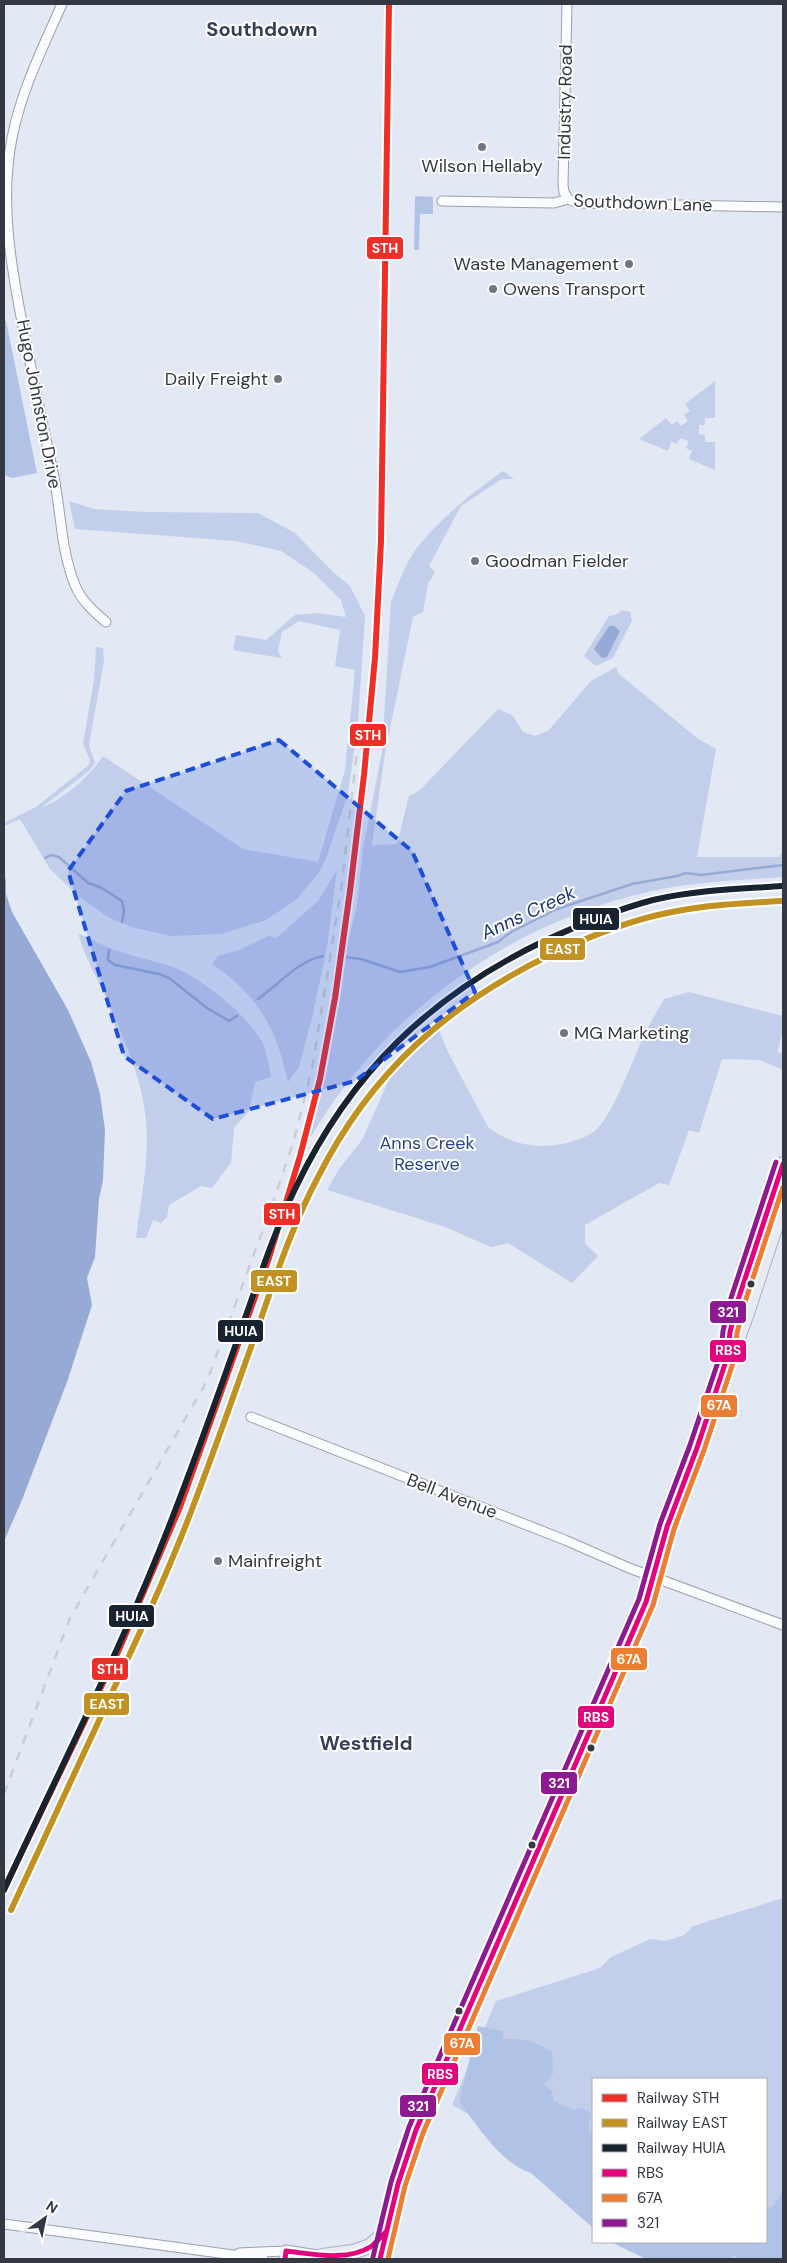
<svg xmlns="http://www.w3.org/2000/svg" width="787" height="2263" font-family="'DM Sans',sans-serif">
	<rect width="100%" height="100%" fill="#e2e8f4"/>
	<g fill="#c3cfea">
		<path d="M715,381v37h-10v7h-6v9l6,1v7h10v28l-26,-11 3,-8 -6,-3 3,-7 -9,-3 -3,6 -6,-2 -3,9 -29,-12 27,-21 6,7 5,-4 4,5 7,-5 -4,-6 6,-4 -5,-7z"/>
		<path d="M503,471l11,8h-12l-41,27 -32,60 6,6 -7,12 -5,28 -10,5 -28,136 -13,92 25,-1 12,-48 11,-6 78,-81 15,7 10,16 12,4 13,-5 43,-50 25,-14 3,7 78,64 19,11 -19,108h82l4,-7v27c-44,3 -88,5 -131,14 -146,32 -280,130 -350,262l15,-45 10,-50 18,-105 12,-48 6,-56 19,-97 9,-150c7,-17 14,-38 25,-53 23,-30 56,-56 87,-78z"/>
		<path d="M69,501l25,8 52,3 112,1 37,20 38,39 17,14 15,30 -7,107 -10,71 -22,65 -8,15 -21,25 -31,21 -45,14 -51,2 -39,-9 -21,-9 -31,-21 -29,-28 -30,-50 -16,7v-3l32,-16 53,-42 1,-5 -7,-16 11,-64 2,-33 7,1 1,13 -15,84 6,18 -6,8 -48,37c24,-10 47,-30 62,-52l140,93 75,13 27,-92 10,-100 -20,-4 5,-36 -41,-9 -17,11 -4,19 4,7 -49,-8 3,-15 30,5 29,-25 22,-2 29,4 -5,-17 -27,-27 -33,-22 -45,-10 -161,-12z"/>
		<path d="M621,610l9,2 2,9 -19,37 -17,8 -12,-10 25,-40 9,-2z"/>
		<path d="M337,870l-10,77 -15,71 -13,49 -11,15c-11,-53 -30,-87 -76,-118l6,-8 21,-6 31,-15 5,4 43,-38z"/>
		<path d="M78,933c16,8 32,16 49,21 15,5 38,9 51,15 27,12 72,48 85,75 4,10 6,23 8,33l-16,5 -6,29 -15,17 -3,35 -19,25 -11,-2 -32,19 -2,12 -6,6 -8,-3 -7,18h-10c5,-41 15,-85 9,-126 -4,-33 -19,-67 -31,-98 -12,-28 -28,-52 -36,-81z"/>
		<path d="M689,992l94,24v16l-6,20 6,2v16l-23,-10 -38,-1 -23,74 -10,-3 -20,55 -10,-2 -74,42v18l13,13 -26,27 -64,-40 -17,4 -46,-20 -118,-37 12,-21 23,-29 33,-74 -4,1 16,-18 30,-24 11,27 40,75c15,12 33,18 52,19 17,0 37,-4 52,-13 19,-11 41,-75 52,-97 6,-13 13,-25 20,-37z"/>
		<path d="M783,1898v361h-56l-31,-17h70v-163h-173v105l-141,-79 44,-104 104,-33 11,-11 39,-18 16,2 18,-6 9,-9z"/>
	</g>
	<g fill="#b1c2e7">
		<path d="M415,196l18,1v17h-13l-1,36h-5z"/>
		<path d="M4,321h2l31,152 -25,5 -8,-3z"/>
		<path d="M478,2026l25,5v8c20,-1 32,2 49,13l1,22 -9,11 8,6 2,10 19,9 9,-2 9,6 -3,19 5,-1v96l-62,-55c-30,-9 -54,-48 -72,-72z"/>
		<path d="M783,2190v69h-43l-6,-4 -5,4h-83l-35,-17h155v-34l7,-1z"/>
	</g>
	<g fill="#97aad6">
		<path d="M609,626h5l6,5 -13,26 -5,1 -8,-9z"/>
		<path d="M4,872l2,9v13l6,18 56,98 23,52 9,32 5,36 -2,50 -4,19 -4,58 -8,21 5,27 -25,77 -45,118 -18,41z"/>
	</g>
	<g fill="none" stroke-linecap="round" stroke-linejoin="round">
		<g stroke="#97aad6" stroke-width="2.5">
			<path d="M45,858l6,-3 8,2 29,26 14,5 20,13 2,10 -2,11"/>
			<path d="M109,950l-1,10 7,5 44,9 10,4 38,30 22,13 8,-5"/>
			<path d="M345,957l16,2 39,13 30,-5 68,-25 13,-10 46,-23 75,-25 45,-8 9,-3 15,2 82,-10"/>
			<path d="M258,999c20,-14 41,-39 65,-43"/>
		</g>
		<g stroke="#9b9fa9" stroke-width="11">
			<g id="minor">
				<path d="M62,4c-19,43 -41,87 -50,134 -12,61 -2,123 10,184 10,52 21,103 32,155 7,35 7,74 21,108 6,15 18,26 31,37"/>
				<path d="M567,4l-4,181 1,7 4,7"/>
				<path d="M442,201l112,2 14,-4 10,4 205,4"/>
				<path d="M251,1417l314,123 64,28 154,57"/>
				<path d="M4,2224l259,35"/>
				<path d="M239,2253l47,-2"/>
			</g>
		</g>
		<g stroke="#9b9fa9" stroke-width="13">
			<path id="secondary" d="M285,2259l1,-8 44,7"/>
		</g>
		<g stroke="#a9b0c2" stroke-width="16">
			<g id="primary">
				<path d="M730,1350l9,-15 8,-22 36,-109"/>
				<path d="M322,2256l31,-4 17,-6 16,-14"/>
				<path d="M380,2259l18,-75 18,-54 230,-528 21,-75 30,-79 31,-93 2,-23 8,-32 45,-136"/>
			</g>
		</g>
		<use href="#minor" stroke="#fbfcfd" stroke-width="9"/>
		<use href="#secondary" stroke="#f1f3f7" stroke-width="11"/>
		<use href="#primary" stroke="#e7ebf2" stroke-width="14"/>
		<g stroke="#cbcdd0" stroke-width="2.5" stroke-dasharray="9 9" stroke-linecap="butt">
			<path d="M279,1224c11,-26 22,-51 35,-76 71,-126 201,-217 342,-247 41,-9 85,-12 127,-14"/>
			<path d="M4,1794l66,-176 137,-237 64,-173 22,-65 19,-74 30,-186 14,-123 8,-38"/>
		</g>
		<g stroke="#fff" stroke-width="9">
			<g id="bus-1">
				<path d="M285,2259l1,-8c27,3 61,11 86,-5 5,-4 9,-10 14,-14"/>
				<path d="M380,2259l18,-75 18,-54 230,-528 21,-75 30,-79 31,-93 2,-23 8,-32 45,-136"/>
			</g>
		</g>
		<g stroke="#fff" stroke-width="9">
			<path id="bus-2" d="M388,2259l17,-73 18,-53 230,-528 21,-76 30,-79 31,-93 2,-24 8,-31 38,-115"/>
		</g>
		<g stroke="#fff" stroke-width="9">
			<path id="bus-3" d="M373,2257l18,-75 18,-55 230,-528 21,-75 30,-79 31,-92 2,-22 8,-33 45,-136"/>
		</g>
		<use href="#bus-1" stroke="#e5007d" stroke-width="5"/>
		<use href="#bus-2" stroke="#eb7e33" stroke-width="5"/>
		<use href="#bus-3" stroke="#8d1a90" stroke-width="5"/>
		<g stroke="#fff" stroke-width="10">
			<path id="rail-1" d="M4,1889l114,-237 62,-145 89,-249 31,-102 20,-77 15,-81 15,-107 14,-116 11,-117 6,-117 8,-537"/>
		</g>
		<g stroke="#fff" stroke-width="10">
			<path id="rail-2" d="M11,1910c33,-70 65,-141 98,-211 28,-60 56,-120 80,-182 24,-62 46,-125 68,-187 18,-52 35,-104 61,-153 53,-105 129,-172 234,-223 36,-17 75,-33 115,-41 38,-8 78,-10 116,-12"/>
		</g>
		<g stroke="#fff" stroke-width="10">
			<path id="rail-3" d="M4,1890c58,-126 123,-252 172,-382 24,-62 46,-124 68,-187 16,-45 31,-91 52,-134 55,-115 134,-191 248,-246 35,-16 71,-31 109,-41 42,-10 86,-11 129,-14"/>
		</g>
		<use href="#rail-1" stroke="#ee2e27" stroke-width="6"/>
		<use href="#rail-2" stroke="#c19221" stroke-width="6"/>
		<use href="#rail-3" stroke="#17232f" stroke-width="6"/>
	</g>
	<path fill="#1d4ed8" fill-opacity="0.2" stroke="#1d4ed8" stroke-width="4" stroke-dasharray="10 6" stroke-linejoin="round" d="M279,740l133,111 63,141 -120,89 -142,38 -89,-63 -56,-185 58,-80z"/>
	<g fill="#717681" stroke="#fff" stroke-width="2">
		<circle cx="482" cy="147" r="5"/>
		<circle cx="629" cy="264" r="5"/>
		<circle cx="493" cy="289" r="5"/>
		<circle cx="278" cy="379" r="5"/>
		<circle cx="475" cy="561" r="5"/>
		<circle cx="564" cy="1033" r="5"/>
		<circle cx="218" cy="1561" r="5"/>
	</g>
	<g fill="#343843" stroke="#fff" stroke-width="2">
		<circle cx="751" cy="1284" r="4.5"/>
		<circle cx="591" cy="1748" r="4.5"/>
		<circle cx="532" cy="1845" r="4.5"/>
		<circle cx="459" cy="2011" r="4.5"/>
	</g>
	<g text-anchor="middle" stroke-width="4" stroke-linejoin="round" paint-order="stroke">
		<g font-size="18" fill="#343843" stroke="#fff">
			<text transform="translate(565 102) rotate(-89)" y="6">Industry Road</text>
			<text transform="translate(643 203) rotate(2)" y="6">Southdown Lane</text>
			<text transform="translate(39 404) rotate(79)" y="6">Hugo Johnston Drive</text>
			<text transform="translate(452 1496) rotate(21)" y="6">Bell Avenue</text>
		</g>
		<g font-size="18" fill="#343843" stroke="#fff" text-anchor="start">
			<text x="482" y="172" text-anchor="middle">Wilson Hellaby</text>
			<text x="619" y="270" text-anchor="end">Waste Management</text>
			<text x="503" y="295">Owens Transport</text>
			<text x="268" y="385" text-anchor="end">Daily Freight</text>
			<text x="485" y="567">Goodman Fielder</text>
			<text x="574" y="1039">MG Marketing</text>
			<text x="228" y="1567">Mainfreight</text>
		</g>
		<g font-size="18" fill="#2b438a" stroke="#fff">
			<text x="427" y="1149">Anns Creek<tspan x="427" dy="21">Reserve</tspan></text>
		</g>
		<g font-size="19" font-style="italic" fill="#1e3479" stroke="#fff">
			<text transform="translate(528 912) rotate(-25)" y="7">Anns Creek</text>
		</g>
		<g font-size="20" font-weight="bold" fill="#353f55" stroke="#fff">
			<text x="262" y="36">Southdown</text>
			<text x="366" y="1750">Westfield</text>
		</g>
	</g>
	<g stroke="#fff" stroke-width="2">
		<rect x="366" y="236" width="38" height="24" rx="5" fill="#ee2e27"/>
		<rect x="349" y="723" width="38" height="24" rx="5" fill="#ee2e27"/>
		<rect x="572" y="907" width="48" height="24" rx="5" fill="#17232f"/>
		<rect x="539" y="937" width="47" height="24" rx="5" fill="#c19221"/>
		<rect x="263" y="1202" width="38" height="24" rx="5" fill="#ee2e27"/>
		<rect x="250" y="1269" width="48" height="24" rx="5" fill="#c19221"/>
		<rect x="709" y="1300" width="38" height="24" rx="5" fill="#8d1a90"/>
		<rect x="217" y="1319" width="47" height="24" rx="5" fill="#17232f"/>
		<rect x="709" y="1339" width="38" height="24" rx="5" fill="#e5007d"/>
		<rect x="700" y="1394" width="38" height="24" rx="5" fill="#eb7e33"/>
		<rect x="108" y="1604" width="47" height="24" rx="5" fill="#17232f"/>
		<rect x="610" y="1647" width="38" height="24" rx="5" fill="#eb7e33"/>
		<rect x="91" y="1657" width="38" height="24" rx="5" fill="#ee2e27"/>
		<rect x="83" y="1692" width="47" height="24" rx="5" fill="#c19221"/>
		<rect x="577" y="1705" width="38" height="24" rx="5" fill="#e5007d"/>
		<rect x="540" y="1771" width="38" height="24" rx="5" fill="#8d1a90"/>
		<rect x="443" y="2032" width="38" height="24" rx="5" fill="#eb7e33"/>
		<rect x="421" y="2062" width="38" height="24" rx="5" fill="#e5007d"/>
		<rect x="399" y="2094" width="38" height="24" rx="5" fill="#8d1a90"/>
	</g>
	<g font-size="14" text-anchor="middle" font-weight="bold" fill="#fff">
		<text x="385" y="253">STH</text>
		<text x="368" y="740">STH</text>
		<text x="596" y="924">HUIA</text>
		<text x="563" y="954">EAST</text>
		<text x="282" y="1219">STH</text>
		<text x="274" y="1286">EAST</text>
		<text x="728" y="1317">321</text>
		<text x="241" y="1336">HUIA</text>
		<text x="728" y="1355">RBS</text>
		<text x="719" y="1410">67A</text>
		<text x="132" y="1621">HUIA</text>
		<text x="629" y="1664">67A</text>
		<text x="110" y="1674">STH</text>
		<text x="107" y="1709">EAST</text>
		<text x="596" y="1722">RBS</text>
		<text x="559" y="1788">321</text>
		<text x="462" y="2048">67A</text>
		<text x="440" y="2079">RBS</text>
		<text x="418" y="2111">321</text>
	</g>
	<rect width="787" height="2263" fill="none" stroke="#343843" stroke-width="10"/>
	<rect x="592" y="2078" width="175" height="165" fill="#ffffff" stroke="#aeafb4"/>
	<rect x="602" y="2094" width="25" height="8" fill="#ee2e27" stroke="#aeafb4"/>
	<text x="637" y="2103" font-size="15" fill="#343843">Railway STH</text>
	<rect x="602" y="2119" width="25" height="8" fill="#c19221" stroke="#aeafb4"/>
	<text x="637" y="2128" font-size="15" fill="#343843">Railway EAST</text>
	<rect x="602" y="2144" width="25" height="8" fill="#17232f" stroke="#aeafb4"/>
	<text x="637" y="2153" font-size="15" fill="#343843">Railway HUIA</text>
	<rect x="602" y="2169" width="25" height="8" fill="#e5007d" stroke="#aeafb4"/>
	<text x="637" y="2178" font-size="15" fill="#343843">RBS</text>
	<rect x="602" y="2194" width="25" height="8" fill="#eb7e33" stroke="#aeafb4"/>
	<text x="637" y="2203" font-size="15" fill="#343843">67A</text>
	<rect x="602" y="2219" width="25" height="8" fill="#8d1a90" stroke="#aeafb4"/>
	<text x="637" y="2228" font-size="15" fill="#343843">321</text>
	<g transform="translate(45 2218) rotate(33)" stroke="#ffffff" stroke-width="4" paint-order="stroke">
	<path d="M0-4L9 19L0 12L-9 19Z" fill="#343843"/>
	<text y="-8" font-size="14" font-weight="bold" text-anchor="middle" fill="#343843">N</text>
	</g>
</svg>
